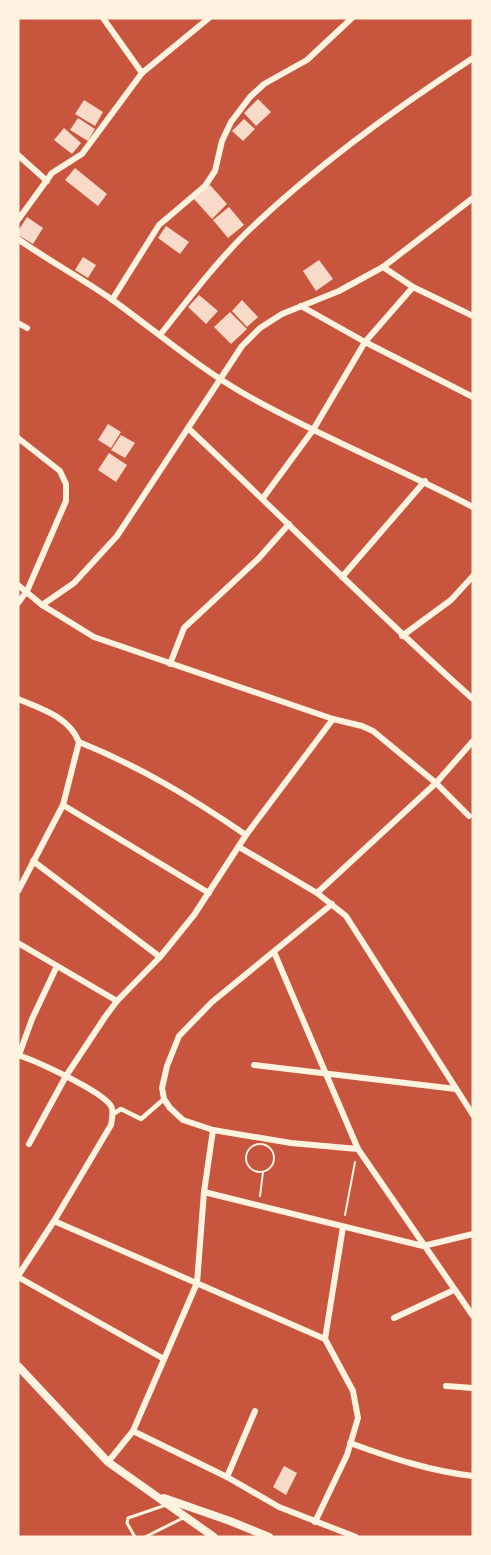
<svg xmlns="http://www.w3.org/2000/svg" width="491" height="1555" font-family="Inter,sans-serif">
	<rect width="100%" height="100%" fill="#c8553d"/>
	<g fill="#f7dbc8">
		<path d="M258,99l13,13 -15,14 -12,-13z"/>
		<path d="M84,100l19,12 -8,14 -20,-12z"/>
		<path d="M78,118l17,11 -7,12 -18,-11z"/>
		<path d="M244,119l11,10 -12,12 -11,-10z"/>
		<path d="M64,128l17,15 -9,11 -18,-14z"/>
		<path d="M75,168l32,26 -9,12 -33,-26z"/>
		<path d="M210,185l17,19 -15,15 -18,-20z"/>
		<path d="M229,207l15,18 -16,13 -15,-18z"/>
		<path d="M27,217l16,11 -10,16 -15,-9v-4z"/>
		<path d="M166,226l23,16 -9,12 -22,-16z"/>
		<path d="M83,257l13,8 -8,13 -13,-8z"/>
		<path d="M319,260l14,19 -17,12 -13,-20z"/>
		<path d="M199,295l19,16 -12,13 -18,-17z"/>
		<path d="M242,300l16,17 -11,10 -15,-16z"/>
		<path d="M230,312l17,17 -16,15 -17,-17z"/>
		<path d="M108,424l13,8 -10,16 -13,-8z"/>
		<path d="M121,435l14,8 -10,15 -14,-8z"/>
		<path d="M109,453l18,12 -11,17 -18,-12z"/>
		<path d="M284,1466l13,7 -11,22 -13,-8z"/>
	</g>
	<g fill="none" stroke-linecap="round" stroke-linejoin="round">
		<g stroke="#fff3e0" stroke-width="2">
			<circle cx="260" cy="1158" r="14"/>
			<path d="M260,1196l3,-24"/>
			<path d="M345,1215l10,-53"/>
		</g>
		<g stroke="#fff3e0" stroke-width="3">
			<path d="M135,1537l-8,-14 1,-5 38,-13"/>
			<path d="M145,1537l38,-19"/>
		</g>
		<path stroke="#fff3e0" stroke-width="4.5" d="M113,1114l8,-5 20,10 23,-20"/>
		<g stroke="#fff3e0" stroke-width="6">
			<path d="M103,18l39,55"/>
			<path d="M18,155l29,26"/>
			<path d="M18,220l34,-47 30,-19 60,-81 67,-55"/>
			<path d="M18,239c31,22 65,40 96,62 44,32 86,68 134,95 73,41 151,72 225,111"/>
			<path d="M383,267l30,20 60,29"/>
			<path d="M112,300l47,-75 46,-39 10,-15 7,-30 9,-19 19,-25 14,-13 43,-24 45,-42"/>
			<path d="M301,306l64,36 108,55"/>
			<path d="M18,323l9,5"/>
			<path d="M160,335c27,-34 54,-70 85,-101 69,-67 148,-124 228,-176"/>
			<path d="M188,428c96,90 187,184 285,271"/>
			<path d="M18,438l42,33 6,13v17l-39,90 -9,12"/>
			<path d="M263,498l50,-68 52,-88 48,-55"/>
			<path d="M342,577l83,-96"/>
			<path d="M18,585l24,20 52,32 239,82 29,7 11,5 63,52 33,33"/>
			<path d="M42,605l32,-22 43,-47 125,-190 18,-18 22,-14 57,-23 44,-24 90,-69"/>
			<path d="M402,636l49,-36 22,-24"/>
			<path d="M170,664l14,-36 75,-70 30,-34"/>
			<path d="M18,699c24,10 51,18 61,43 62,25 113,56 167,93"/>
			<path d="M63,805l146,88"/>
			<path d="M239,847l78,46 119,-110 37,-42"/>
			<path d="M33,861l127,96"/>
			<path d="M18,891l45,-86 16,-63"/>
			<path d="M317,893l29,23 127,199"/>
			<path d="M332,904l-120,98 -33,34 -12,30 -5,22 2,11 6,9 13,12 30,10 78,13 67,6"/>
			<path d="M18,943l99,58"/>
			<path d="M274,952l84,197 115,167"/>
			<path d="M18,1055c18,6 84,36 93,51 3,5 1,13 0,19l-57,96 -36,55"/>
			<path d="M19,1055l13,-36 25,-53"/>
			<path d="M254,1065l202,24"/>
			<path d="M29,1144l37,-68 39,-59 12,-16 43,-44 34,-42 52,-80 87,-116"/>
			<path d="M204,1192l219,54 50,-12"/>
			<path d="M54,1221l271,118"/>
			<path d="M18,1277l146,82"/>
			<path d="M394,1318l60,-28"/>
			<path d="M446,1386l27,2"/>
			<path d="M133,1431l94,46 52,30 77,30"/>
			<path d="M350,1443c41,15 80,28 123,33"/>
			<path d="M108,1462l25,-31 64,-148 7,-91 9,-62"/>
			<path d="M227,1477l28,-66"/>
			<path d="M315,1522l32,-67 11,-37 -5,-27 -28,-52 18,-112"/>
		</g>
		<g stroke="#fff3e0" stroke-width="8">
			<path d="M18,1366l90,96 106,75"/>
			<path d="M164,1498l66,23 39,16"/>
		</g>
	</g>
	<rect width="491" height="1555" fill="none" stroke="#fff3e0" stroke-width="39"/>
</svg>
